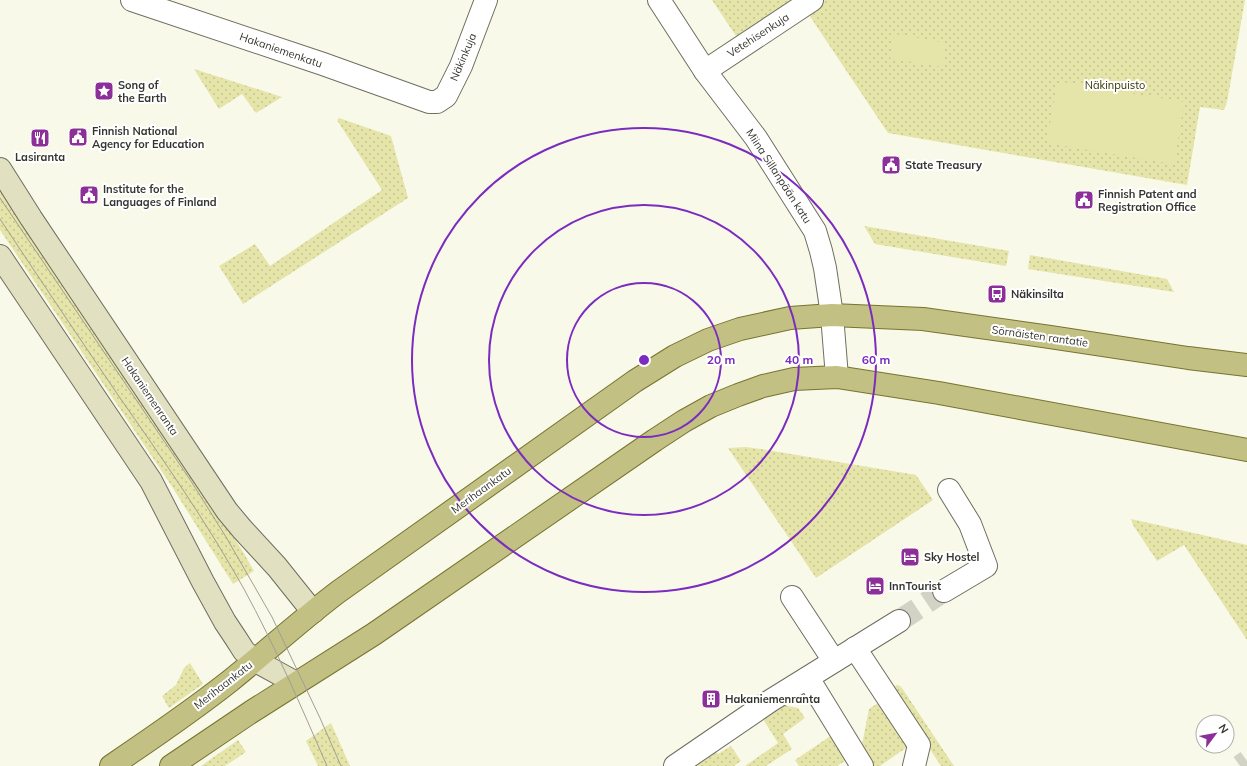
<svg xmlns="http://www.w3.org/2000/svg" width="1247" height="766" font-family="Mulish,sans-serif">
	<defs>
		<pattern id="grass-dots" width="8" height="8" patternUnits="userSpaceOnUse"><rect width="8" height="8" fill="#e5e4a9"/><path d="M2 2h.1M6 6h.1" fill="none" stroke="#c5c492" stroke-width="1.8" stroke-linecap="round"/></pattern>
	</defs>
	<rect width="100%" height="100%" fill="#f9f9ea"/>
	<g fill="url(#grass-dots)">
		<path d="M712,0h78l-54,36z"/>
		<path d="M825,0h420l-18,102 -3,8 -24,-3 -13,78 -299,-52 -81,-121z"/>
		<path d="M194,69l88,28 -26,16 -14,-19 -23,15z"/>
		<path d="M339,118l52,18 17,62 -165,106 -24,-38 36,-22 15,22 112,-76 -45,-70z"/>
		<path d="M0,188l242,362 12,21 -21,13 -62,-99 -171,-255z"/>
		<path d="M864,226l145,25 -3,15 -131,-22z"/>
		<path d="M1030,255l137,24 7,13 -146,-23z"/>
		<path d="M746,447l21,3 149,25 17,25 -117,78 -88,-130z"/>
		<path d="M1131,519l116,26v95l-63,-95 -27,16 -24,-36z"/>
		<path d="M190,663l13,21 -34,24 -7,-12 14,-11 8,-17z"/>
		<path d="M897,685l3,1 2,2 52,78h-13l-48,-73v-6z"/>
		<path d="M881,701l29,44 -30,21h-7l-12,-16 8,-41z"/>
		<path d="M778,704l20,4 7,10 -22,16 9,15 -26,17h-21l33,-23 -17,-27z"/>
		<path d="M331,723l19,43h-32l-12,-25z"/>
		<path d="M832,735l16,24 -11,7h-38l-4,-6z"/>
		<path d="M238,740l8,12 -21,14h-24z"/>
		<path d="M731,746l10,15 -7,5h-41l21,-19 4,7z"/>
	</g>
	<g fill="#e5e4a9">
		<path d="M894,34l52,9 -4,24 -52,-9z"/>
		<path d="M1062,82l122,20 -10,62 -127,-21 9,-54z"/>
	</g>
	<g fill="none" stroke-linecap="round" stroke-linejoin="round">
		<g stroke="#d2d2c5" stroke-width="22" stroke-dasharray="22 11" stroke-linecap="butt">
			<path d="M899,621l45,-30"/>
			<path d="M1240,766l7,-5"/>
		</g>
		<g stroke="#6f6e61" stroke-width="24">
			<g id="street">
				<path d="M132,0l191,64 106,38h8l9,-6 15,-30 25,-66"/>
				<path d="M659,0l46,71 51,67 59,93 6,20 4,17 7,47 5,62"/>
				<path d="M705,71l107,-71"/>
				<path d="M944,591l42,-25 -16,-42 -21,-34"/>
				<path d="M792,597l42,64"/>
				<path d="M855,648l64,97 -5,21"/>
				<path d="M808,678l54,88"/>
				<path d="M675,766l95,-65 129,-80"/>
			</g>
		</g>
		<g stroke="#6f6e61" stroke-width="24">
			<g id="secondary">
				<path d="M0,169l31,49 196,293 15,18 35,38 36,45"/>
				<path d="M0,256l151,225 52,101 22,40 10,15 9,14 10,9 42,23"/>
			</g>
		</g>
		<g stroke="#77742f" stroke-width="24">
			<g id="primary">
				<path d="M111,766c40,-27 81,-55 119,-85 36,-29 71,-61 108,-89l297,-211 40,-25 33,-16 32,-11 50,-11 42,-3 91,4 127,18 138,21 59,7"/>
				<path d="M171,766l80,-54 123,-78 281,-194 29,-19 27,-15 27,-11 25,-9 31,-7 43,-2 102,16 308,57"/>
			</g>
		</g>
		<use href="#street" stroke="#fff" stroke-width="22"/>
		<use href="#secondary" stroke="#e1e0c1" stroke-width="22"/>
		<use href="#primary" stroke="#c2c082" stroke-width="22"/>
		<g stroke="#9f9f94" stroke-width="1">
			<path d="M0,198l191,283 35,56 46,80 48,101 21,48"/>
			<path d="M0,219c39,59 78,117 118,176 44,63 88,126 126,194 31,57 57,117 83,177"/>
		</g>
	</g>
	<g fill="none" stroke="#7b2cbf" stroke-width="2">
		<circle cx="644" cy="360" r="77"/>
		<circle cx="644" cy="360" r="155"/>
		<circle cx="644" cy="360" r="232"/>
	</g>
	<defs>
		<g id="sight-square" transform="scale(1)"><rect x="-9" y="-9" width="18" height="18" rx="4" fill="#8c2f98" stroke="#fff"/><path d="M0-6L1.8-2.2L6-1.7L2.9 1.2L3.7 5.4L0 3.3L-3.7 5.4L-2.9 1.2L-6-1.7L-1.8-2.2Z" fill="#fff"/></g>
		<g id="civic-square" transform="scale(1)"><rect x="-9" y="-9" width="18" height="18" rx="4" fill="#8c2f98" stroke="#fff"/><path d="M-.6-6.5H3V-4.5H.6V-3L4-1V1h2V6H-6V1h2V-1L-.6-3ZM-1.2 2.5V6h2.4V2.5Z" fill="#fff"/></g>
		<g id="restaurant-square" transform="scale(1)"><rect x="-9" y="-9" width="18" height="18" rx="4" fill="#8c2f98" stroke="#fff"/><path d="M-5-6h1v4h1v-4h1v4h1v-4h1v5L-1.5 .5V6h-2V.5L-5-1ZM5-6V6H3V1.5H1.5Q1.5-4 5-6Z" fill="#fff"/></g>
		<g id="bus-square" transform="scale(1)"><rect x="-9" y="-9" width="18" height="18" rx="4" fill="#8c2f98" stroke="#fff"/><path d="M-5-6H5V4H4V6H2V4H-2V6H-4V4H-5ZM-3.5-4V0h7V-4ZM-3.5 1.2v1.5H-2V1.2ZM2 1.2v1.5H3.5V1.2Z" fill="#fff"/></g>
		<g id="hotel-square" transform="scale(1)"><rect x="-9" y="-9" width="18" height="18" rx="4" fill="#8c2f98" stroke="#fff"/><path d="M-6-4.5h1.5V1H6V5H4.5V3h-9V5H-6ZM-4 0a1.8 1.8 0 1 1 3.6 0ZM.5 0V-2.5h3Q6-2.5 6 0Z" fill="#fff"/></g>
		<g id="building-square" transform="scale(1)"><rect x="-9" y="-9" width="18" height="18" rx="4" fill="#8c2f98" stroke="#fff"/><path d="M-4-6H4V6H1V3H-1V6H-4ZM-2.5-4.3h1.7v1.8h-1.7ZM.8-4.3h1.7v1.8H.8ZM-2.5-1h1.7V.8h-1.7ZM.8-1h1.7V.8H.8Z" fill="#fff"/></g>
	</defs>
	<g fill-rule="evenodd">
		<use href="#sight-square" x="104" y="91"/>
		<use href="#civic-square" x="78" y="137"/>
		<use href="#restaurant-square" x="40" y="138"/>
		<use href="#civic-square" x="891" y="165"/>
		<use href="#civic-square" x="89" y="195"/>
		<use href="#civic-square" x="1084" y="200"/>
		<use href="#bus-square" x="997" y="294"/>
		<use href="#hotel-square" x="910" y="557"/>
		<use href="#hotel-square" x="875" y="586"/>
		<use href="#building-square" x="711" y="699"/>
	</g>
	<g text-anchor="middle" stroke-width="4" stroke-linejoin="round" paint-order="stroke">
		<g font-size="11" fill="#363630" stroke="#fff">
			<text transform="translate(758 35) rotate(-33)" y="4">Vetehisenkuja</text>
			<text transform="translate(281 50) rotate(19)" y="4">Hakaniemenkatu</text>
			<text transform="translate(463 57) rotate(-67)" y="4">Näkinkuja</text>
			<text transform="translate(779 176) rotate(57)" y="4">Miina Sillanpään katu</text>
			<text transform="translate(1040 336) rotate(8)" y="4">Sörnäisten rantatie</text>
			<text transform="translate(150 396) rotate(56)" y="4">Hakaniemenranta</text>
			<text transform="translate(481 490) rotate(-36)" y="4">Merihaankatu</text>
			<text transform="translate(223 685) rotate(-38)" y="4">Merihaankatu</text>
		</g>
		<g font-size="11" font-weight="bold" fill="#363630" stroke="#fff" text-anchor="start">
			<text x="118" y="89">Song of<tspan x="118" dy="13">the Earth</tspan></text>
			<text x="92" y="135">Finnish National<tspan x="92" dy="13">Agency for Education</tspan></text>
			<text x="40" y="161" text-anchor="middle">Lasiranta</text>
			<text x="905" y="169">State Treasury</text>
			<text x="103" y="193">Institute for the<tspan x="103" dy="13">Languages of Finland</tspan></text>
			<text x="1098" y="198">Finnish Patent and<tspan x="1098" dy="13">Registration Office</tspan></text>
			<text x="1011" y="298">Näkinsilta</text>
			<text x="924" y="561">Sky Hostel</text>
			<text x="889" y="590">InnTourist</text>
			<text x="725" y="703">Hakaniemenranta</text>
		</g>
		<g font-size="11" fill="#373400" stroke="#fff">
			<text x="1115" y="89">Näkinpuisto</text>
		</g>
	</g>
	<circle cx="644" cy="360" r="6" fill="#7b2cbf" stroke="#fff" stroke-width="2"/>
	<g font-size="12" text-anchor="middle" font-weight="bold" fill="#7b2cbf" stroke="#fff" stroke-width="4" stroke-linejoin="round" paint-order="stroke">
		<text x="721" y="364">20 m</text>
		<text x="799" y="364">40 m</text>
		<text x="876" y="364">60 m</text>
	</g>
	<g transform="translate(1215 734) rotate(58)"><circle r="19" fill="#ffffff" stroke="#afafac"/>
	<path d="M0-3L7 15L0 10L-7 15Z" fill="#8c2f98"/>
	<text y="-6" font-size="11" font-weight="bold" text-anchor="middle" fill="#363630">N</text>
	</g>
</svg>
